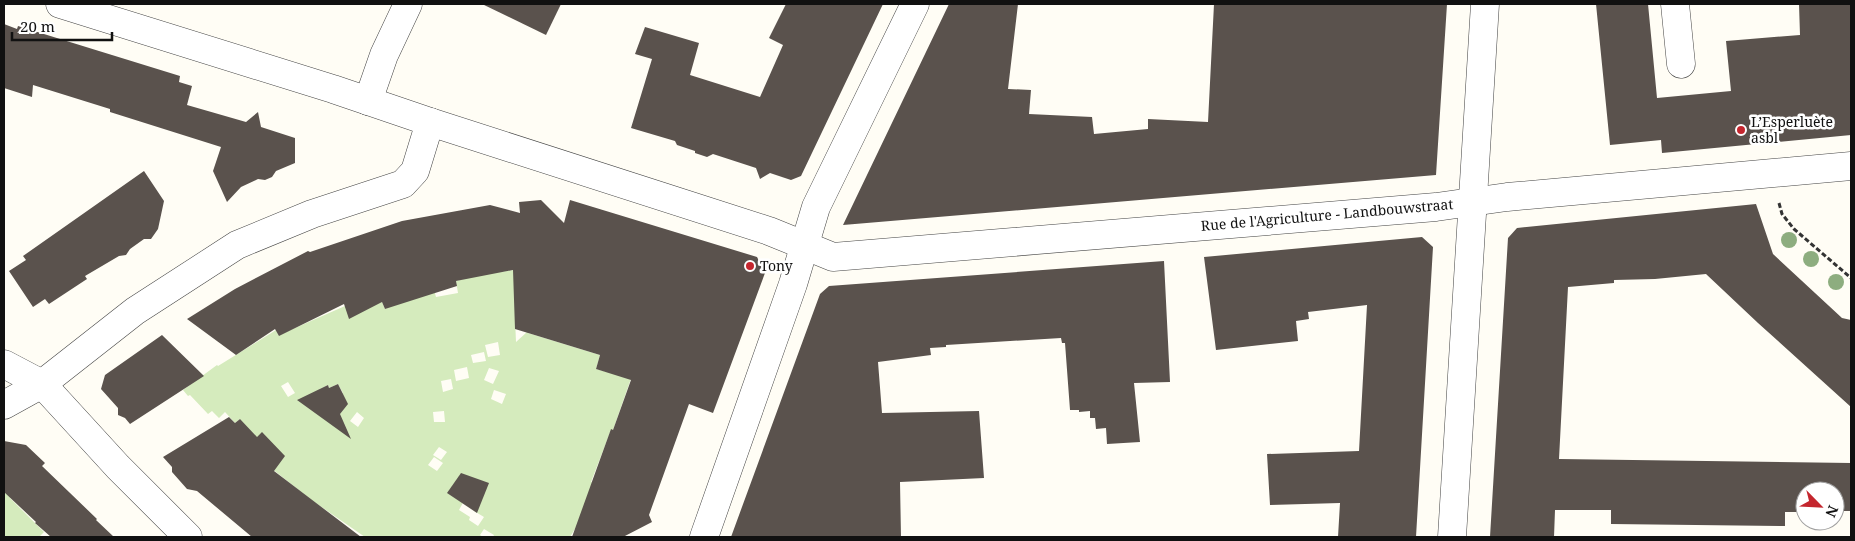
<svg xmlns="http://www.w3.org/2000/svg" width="1855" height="541" font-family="'Noto Serif',serif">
	<rect width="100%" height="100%" fill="#fffdf5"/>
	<g fill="#d5ebbd" fill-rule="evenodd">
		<path d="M529,268l3,51 -4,14 72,22 -4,14 11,3 27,-2 -21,60h-2l-20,52 10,4 -31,51h-77l1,-2 -10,-6 -4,6 3,2h-118l-55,-38 -63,-50 -7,-30 -5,4 -10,-11 -6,6 -7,-7 -4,3 -18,-19 -2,1 -5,-6 34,-25 1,1 58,-36 3,5 66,-29 37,-4 3,7 47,-27 4,15 22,-4 -2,-12 21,-6zM515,319l12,13 -11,10zM498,342l2,13 -12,2 -3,-12zM484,352l2,9 -13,2 -2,-8zM467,367l2,11 -13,3 -2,-11zM489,368l10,3 -6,13 -9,-4zM451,379l2,10 -10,3 -2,-11zM288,382l7,11 -7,4 -7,-11zM338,384l5,9 -23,-4 8,-4 1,3zM494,390l12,4 -4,10 -11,-5zM444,411l1,11h-11l-1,-10zM357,412l7,6 -6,9 -8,-6zM439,447l8,5 -6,8 -8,-5zM434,457l9,6 -6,8 -9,-6zM465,499l9,12 10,6 -6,9 -9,-6 1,-3 -11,-7z"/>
		<path d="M4,486l10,8 -4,4 34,34 -5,5h-35z"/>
	</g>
	<g fill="#5a524d">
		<path d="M482,4h79l-15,31z"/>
		<path d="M786,4h97l-82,172 -10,4 -21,-7 -10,6 -4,-11 -43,-14 -6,3 -12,-4v-2l-18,-6 -2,-4 -44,-13 21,-69 -17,-5 10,-27 54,16 -9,32 70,22 23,-52 -14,-7z"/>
		<path d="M949,4h69l-10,85 23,1 -2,24 63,3 2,17 54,-5v-10l60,3 6,-118h233l-11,171 -593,50z"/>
		<path d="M1596,4h52l9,94 74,-7 -5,-50 74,-6 -1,-31h52v131l-189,18 -1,-13 -51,5z"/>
		<path d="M4,24l13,5 1,-3 162,50 -1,6 13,4 -5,19 59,17 12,-10 3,15 34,11v25l-19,8 -4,6 -7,3 -7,-1 -17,8 -14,15 -14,-31 8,-24 -111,-35v-3l-77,-24 -1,12 -28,-9z"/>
		<path d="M144,171l20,30 -6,28 -7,10h-7l-14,10 -4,6 -7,1 -34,20 2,3 -38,25 -4,-5 -12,8 -24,-36 17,-11 -3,-4z"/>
		<path d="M541,200l23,23 6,-23 187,57 8,16 -52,140 -24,-9 -40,111 3,7 -29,15h-51l39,-108 2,1 18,-50 -35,-11 4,-14 -85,-26 -2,-59 -57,11 1,5 -72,23 -3,-7 -33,17 -5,-15 -65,32 -4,-7 -39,26 -49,-36 48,-30 73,-38 2,1 92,-31 88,-16 30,8 -1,-11z"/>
		<path d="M1756,204l17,50 69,64 9,2v87l-93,-84 -52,-49 -51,5 -41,1v3l-46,4 -9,172 292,4v48h-16v-20h-30v21h-20v14l-174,-2v-14h-56l-1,27h-64l18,-299 9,-10z"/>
		<path d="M1422,237l11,10 -17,290h-78l2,-34 -70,2 -3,-51 92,-3 8,-146 -59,7 1,7 -13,2 2,20 -82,9 -12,-93z"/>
		<path d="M1164,261l6,121 -36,1 6,59 -33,2 -1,-16 -10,1 -1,-11h-5v-7l-11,1v-2h-9l-5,-67h-3l-1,-5 -115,7v2l-16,1 1,7 -53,7 4,51 97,-2 5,67 -84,4 1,55h-170l89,-243 9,-8z"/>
		<path d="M162,335l42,41 -74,48 -5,-6 -7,-3v-7l-17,-19 4,-14z"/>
		<path d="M338,384l10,20 -8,10 11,25 -54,-39 31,-15 1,3z"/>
		<path d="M229,417l6,6 5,-4 17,18 5,-5 23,24 -11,15 87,66h-109l-55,-46 -10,-2 -15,-17v-5l-9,-10z"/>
		<path d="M4,441l22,4 19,18 -3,3 55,53 -1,1 18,17h-63l-16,-14 1,-1 -32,-30z"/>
		<path d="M461,473l28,10 -12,30 -30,-20z"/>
	</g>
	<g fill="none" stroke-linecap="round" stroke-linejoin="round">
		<g stroke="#444" stroke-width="29">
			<g id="minor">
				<path d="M60,4l273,85 97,33 339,109 64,26 603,-50 71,-10 344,-31"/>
				<path d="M1675,4l6,60"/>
				<path d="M368,101l16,-46 24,-51"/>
				<path d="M4,364l38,20 76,83 70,70"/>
				<path d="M4,405l38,-21 93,-73 102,-66 75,-31 91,-30 12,-13 15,-49"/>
				<path d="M704,537l89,-253 23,-77 99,-203"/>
				<path d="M1452,537l33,-533"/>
			</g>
		</g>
		<path stroke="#333" stroke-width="3" stroke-dasharray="5 2.5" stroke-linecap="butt" d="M1779,203l3,11 12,15 57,49"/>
		<use href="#minor" stroke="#fff" stroke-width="28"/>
	</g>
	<g fill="#8dad7f">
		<circle cx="1789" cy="240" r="8"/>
		<circle cx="1811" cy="259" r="8"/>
		<circle cx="1836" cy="282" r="8"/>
	</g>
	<g fill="#c4262e" stroke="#fff" stroke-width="2">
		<circle cx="1741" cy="130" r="5"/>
		<circle cx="750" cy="266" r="5"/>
	</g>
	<g text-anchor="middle" stroke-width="5" stroke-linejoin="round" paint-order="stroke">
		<g font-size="14" fill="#111" stroke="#fff" text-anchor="start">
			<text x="1751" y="127">L’Esperluète<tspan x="1751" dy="16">asbl</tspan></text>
			<text x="760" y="271">Tony</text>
		</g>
		<g font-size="14" fill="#111" stroke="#fff">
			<text transform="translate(1327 215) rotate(-5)" y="5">Rue de l'Agriculture - Landbouwstraat</text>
		</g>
	</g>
	<rect width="1855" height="541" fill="none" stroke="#111111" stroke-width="10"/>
	<g transform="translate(1820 506) rotate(114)"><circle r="24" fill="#ffffff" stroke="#a0a0a0"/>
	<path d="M0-4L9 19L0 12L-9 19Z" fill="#c4262e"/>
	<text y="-8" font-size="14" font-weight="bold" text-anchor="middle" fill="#111111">N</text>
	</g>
	<path d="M12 32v8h100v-8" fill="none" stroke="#111111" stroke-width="2.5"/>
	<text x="20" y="32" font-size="15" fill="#111111" stroke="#ffffff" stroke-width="4" paint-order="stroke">20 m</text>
</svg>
